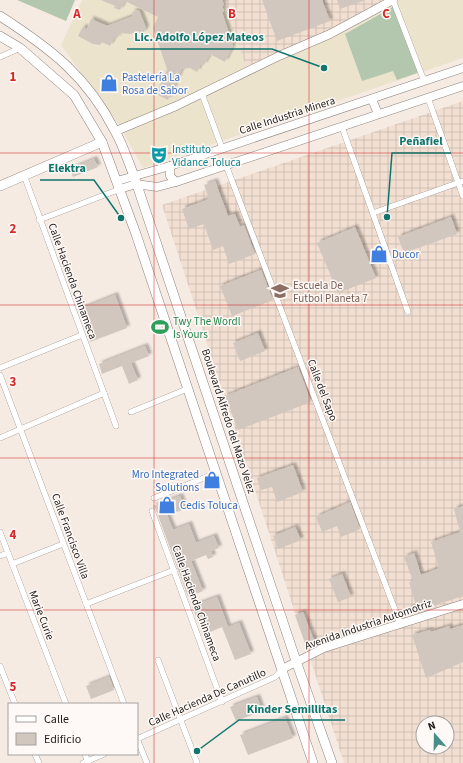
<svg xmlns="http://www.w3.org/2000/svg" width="463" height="763" font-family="'Source Sans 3',sans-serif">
	<defs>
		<pattern id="industrial-grid" width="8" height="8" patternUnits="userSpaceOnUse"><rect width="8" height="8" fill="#f2dfd2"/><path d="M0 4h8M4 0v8" fill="none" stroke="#cfbfb4"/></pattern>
		<filter id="shadow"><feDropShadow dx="3" dy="-3" stdDeviation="1" flood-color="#0004"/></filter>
	</defs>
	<rect width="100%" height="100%" fill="#f6ebe3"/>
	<path fill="#ece3cd" d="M82,0h381v58l-320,110 -25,-45 -57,-78z"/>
	<g fill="url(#industrial-grid)" fill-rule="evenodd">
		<path d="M222,0h163l-137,72z"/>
		<path d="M463,101v662h-119l-182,-558zM423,723h24v24h-24z"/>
	</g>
	<g fill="#b2c7ad">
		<path d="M17,0h58l-9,21z"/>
		<path d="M393,7l27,65 -23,8 -4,-9 -31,10 -17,-47z"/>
	</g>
	<g fill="#d1c7be" filter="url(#shadow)">
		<path d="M101,0h121l2,5 -2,1 2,5 -2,1 11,34 -8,16 -15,-8 -6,11 -3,-1 -4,8 -7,-4 -8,1 -14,31 -12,-6 11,-25 -14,-41 5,-11 -33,-16 -5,9 -6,-2 1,-2z"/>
		<path d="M262,0h60l8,21 -53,20z"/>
		<path d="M337,0h26v1l-23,8z"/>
		<path d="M139,10l7,18 -2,4 -4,2 -1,-3 -9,3 -10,-1 -3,5h-3l-4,8 -8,-4 -2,3 -7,-1 -15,-8 5,-9 4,2 4,-10 16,7 26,-10 -1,-4z"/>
		<path d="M94,159l4,8 -25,10 -3,-8z"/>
		<path d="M215,181l13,35 7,-2 5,13 4,-2 11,29 -26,10 -6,-18 -10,4 -9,-26 -15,5 -7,-20 27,-10 -5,-14z"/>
		<path d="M451,217l6,17 -53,19 -6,-16z"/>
		<path d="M355,227l21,51 -38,15 -21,-50z"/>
		<path d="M261,270l12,30 -41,16 -12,-30z"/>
		<path d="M115,295l12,33 -37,14 -12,-32z"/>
		<path d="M258,333l7,18 -25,10 -7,-18z"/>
		<path d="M145,346l4,10 -18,7 7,17 -9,4 -7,-18 -20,8 -3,-10z"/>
		<path d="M298,367l13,35 -73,28 -13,-34z"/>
		<path d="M293,465l10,27 -26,10 -5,-15 -11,3 -4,-12z"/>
		<path d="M180,496l5,13 -18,6 6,15 16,-6 7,19 18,-7 5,12 -8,3 2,6 -5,2 -2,-4 -15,6 12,30 -15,6 -32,-87 -3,-4z"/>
		<path d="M350,502l10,27 -19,8 -4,-11 -15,6 -6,-15z"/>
		<path d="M463,506v90l-53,17 -2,-4 8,-3 -7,-24 4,-1 -9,-24 10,-4 7,22 18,-7 -8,-26 29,-10 -6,-23z"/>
		<path d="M295,527l6,13 -23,9 -5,-13z"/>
		<path d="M342,574l9,23 -13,5 -9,-23z"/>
		<path d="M217,597l11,30 11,-4 12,31 -16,6 -13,-33 -19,8 -11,-29z"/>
		<path d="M303,612l12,31 -9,3 -11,-31z"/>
		<path d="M463,625v37l-37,16 -14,-43 18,-5 1,2 18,-6 1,3z"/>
		<path d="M109,677l5,13 -23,9 -5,-13z"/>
		<path d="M257,697l5,14 -26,10 -6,-14z"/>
		<path d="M285,718l8,20 -45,17 -8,-20z"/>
	</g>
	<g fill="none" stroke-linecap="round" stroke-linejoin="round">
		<g stroke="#8d827b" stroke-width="6">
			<g id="minor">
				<path d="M393,0l31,81"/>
				<path d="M0,57l20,-9"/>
				<path d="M202,94l20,54"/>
				<path d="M428,98l35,98"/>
				<path d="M342,127l66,185"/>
				<path d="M226,165l174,458"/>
				<path d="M24,175l92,251"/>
				<path d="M373,213l90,-32"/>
				<path d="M39,220l81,-31"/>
				<path d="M0,368l82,-33"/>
				<path d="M0,375l124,329"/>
				<path d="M131,412l56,-23"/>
				<path d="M0,438l104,-45"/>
				<path d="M154,498l62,-25"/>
				<path d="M152,511l70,191"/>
				<path d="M0,532l66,172"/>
				<path d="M0,556l8,-3"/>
				<path d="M12,564l51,-20"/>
				<path d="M86,604l88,-34"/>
				<path d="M158,660l39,103"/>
				<path d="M0,666l15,38"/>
				<path d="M137,739l138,-62 7,-7"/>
				<path d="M137,739l10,24"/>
				<path d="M35,754l4,9"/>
				<path d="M85,754l3,9"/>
				<path d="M83,763l21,-9"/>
			</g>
		</g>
		<g stroke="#8d827b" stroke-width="9">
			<g id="secondary">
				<path d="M372,99l6,15"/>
				<path d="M116,131l60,-25 103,-50 51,-22 63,-34"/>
				<path d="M170,166v10l6,6"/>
				<path d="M117,181l53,-15 293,-98"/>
				<path d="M120,189l16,-5 21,3 19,-5 287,-96"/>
				<path d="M282,669l42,-21 139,-44"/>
			</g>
		</g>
		<g stroke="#8d827b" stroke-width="10">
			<g id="primary">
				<path d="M0,16c51,33 87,60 115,115 8,14 13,30 19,45l162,485 36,102"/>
				<path d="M0,36l20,12 54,47 28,47 34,92 177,529"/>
				<path d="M0,186l102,-44"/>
			</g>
		</g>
		<use href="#minor" stroke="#fff" stroke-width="5.5"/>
		<use href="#secondary" stroke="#fff" stroke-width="8"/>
		<use href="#primary" stroke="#fff" stroke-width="9"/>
	</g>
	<path fill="none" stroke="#d62828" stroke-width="1" stroke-opacity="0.55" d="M154,0v763M309,0v763M0,153h463M0,305h463M0,458h463M0,610h463"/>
	<defs>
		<g id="shop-bare" transform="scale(1.38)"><path d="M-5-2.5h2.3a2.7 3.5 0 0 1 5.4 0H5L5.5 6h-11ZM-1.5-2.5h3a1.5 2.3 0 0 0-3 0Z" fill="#3f7fe0" stroke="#fef9f6" stroke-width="2.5" paint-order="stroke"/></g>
		<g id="theatre-bare" transform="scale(1.38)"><path d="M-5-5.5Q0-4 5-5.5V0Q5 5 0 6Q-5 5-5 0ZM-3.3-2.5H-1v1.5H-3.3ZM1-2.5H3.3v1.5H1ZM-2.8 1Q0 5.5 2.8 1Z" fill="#0f9aa8" stroke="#fef9f6" stroke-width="2.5" paint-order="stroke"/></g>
		<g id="school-bare" transform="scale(1.38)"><path d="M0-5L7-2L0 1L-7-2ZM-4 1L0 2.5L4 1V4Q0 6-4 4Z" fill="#8d6e63" stroke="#fef9f6" stroke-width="2.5" paint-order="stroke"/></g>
		<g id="stadium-bare" transform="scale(1.38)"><path d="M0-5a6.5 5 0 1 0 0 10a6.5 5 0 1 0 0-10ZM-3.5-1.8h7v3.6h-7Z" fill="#2e9e5b" stroke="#fef9f6" stroke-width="2.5" paint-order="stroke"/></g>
	</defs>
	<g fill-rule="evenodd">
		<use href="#shop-bare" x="109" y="83"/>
		<use href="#theatre-bare" x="159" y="155"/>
		<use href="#shop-bare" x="379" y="254"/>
		<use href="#school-bare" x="280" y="291"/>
		<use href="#stadium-bare" x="160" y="327"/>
		<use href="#shop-bare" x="212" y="480"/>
		<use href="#shop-bare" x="167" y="505"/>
	</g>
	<g text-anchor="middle" stroke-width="3" stroke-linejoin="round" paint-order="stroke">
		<g font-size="11" fill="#366cbe" stroke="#fef9f6" text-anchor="start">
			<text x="122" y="81">Pastelería La<tspan x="122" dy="13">Rosa de Sabor</tspan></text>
			<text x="392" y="258">Ducor</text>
			<text x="199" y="478" text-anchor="end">Mro Integrated<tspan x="199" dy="13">Solutions</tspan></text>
			<text x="180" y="509">Cedis Toluca</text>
		</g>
		<g font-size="11" fill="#201c19" stroke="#fef9f6">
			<text transform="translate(287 115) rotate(-18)" y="4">Calle Industria Minera</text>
			<text transform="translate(73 281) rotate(70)" y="4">Calle Hacienda Chinameca</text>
			<text transform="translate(323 390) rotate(69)" y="4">Calle del Sapo</text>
			<text transform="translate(229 421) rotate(72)" y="4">Boulevard Alfredo del Mazo Velez</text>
			<text transform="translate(71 536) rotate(70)" y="4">Calle Francisco Villa</text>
			<text transform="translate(197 603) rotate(70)" y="4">Calle Hacienda Chinameca</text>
			<text transform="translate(42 615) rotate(69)" y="4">Marie Curie</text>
			<text transform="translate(368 624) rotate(-19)" y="4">Avenida Industria Automotriz</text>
			<text transform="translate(207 697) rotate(-24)" y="4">Calle Hacienda De Canutillo</text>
		</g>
		<g font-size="11" fill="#0d838f" stroke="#fef9f6" text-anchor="start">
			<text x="172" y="153">Instituto<tspan x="172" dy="13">Vidance Toluca</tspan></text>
		</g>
		<g font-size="11" fill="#785e54" stroke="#fef9f6" text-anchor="start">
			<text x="293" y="289">Escuela De<tspan x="293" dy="13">Futbol Planeta 7</tspan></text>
		</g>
		<g font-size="11" fill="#27864d" stroke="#fef9f6" text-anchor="start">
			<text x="173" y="325">Twy The Wordl<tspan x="173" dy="13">Is Yours</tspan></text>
		</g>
	</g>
	<g font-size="13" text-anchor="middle" font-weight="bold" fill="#d62828" stroke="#fef9f6" stroke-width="3" stroke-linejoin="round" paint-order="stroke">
		<text x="77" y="18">A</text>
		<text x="232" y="18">B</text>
		<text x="386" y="18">C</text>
		<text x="13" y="81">1</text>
		<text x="13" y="233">2</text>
		<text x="13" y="386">3</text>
		<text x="13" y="539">4</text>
		<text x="13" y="691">5</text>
	</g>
	<path fill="none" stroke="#0f766e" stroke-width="1.5" d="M324 68L272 49H127M387 217L392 153H451M121 218L94 180H40M197 751L239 720H345"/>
	<g fill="#0f766e" stroke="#fef9f6" stroke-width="1.5">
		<circle cx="324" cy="68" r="4"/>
		<circle cx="387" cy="217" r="4"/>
		<circle cx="121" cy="218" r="4"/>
		<circle cx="197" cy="751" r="4"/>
	</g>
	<g font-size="12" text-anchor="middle" font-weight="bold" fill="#0f766e" stroke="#fef9f6" stroke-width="3" stroke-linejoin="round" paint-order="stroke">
		<text x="199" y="41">Lic. Adolfo López Mateos</text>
		<text x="421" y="145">Peñafiel</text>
		<text x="67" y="172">Elektra</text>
		<text x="292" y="713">Kinder Semillitas</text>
	</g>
	<rect x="8" y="703" width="130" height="52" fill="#fef9f6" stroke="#a5a19e"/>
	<rect x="16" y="716" width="20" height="6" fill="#ffffff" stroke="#a5a19e"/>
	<text x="44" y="723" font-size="12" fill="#201c19">Calle</text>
	<rect x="16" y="733" width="20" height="12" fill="#d1c7be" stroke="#a5a19e"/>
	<text x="44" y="743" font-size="12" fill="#201c19">Edificio</text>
	<g transform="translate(435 735) rotate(340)"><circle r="19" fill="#fef9f6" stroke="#a5a19e"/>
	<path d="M0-3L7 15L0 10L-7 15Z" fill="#478e88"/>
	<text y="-6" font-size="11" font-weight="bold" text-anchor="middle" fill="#201c19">N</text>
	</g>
</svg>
